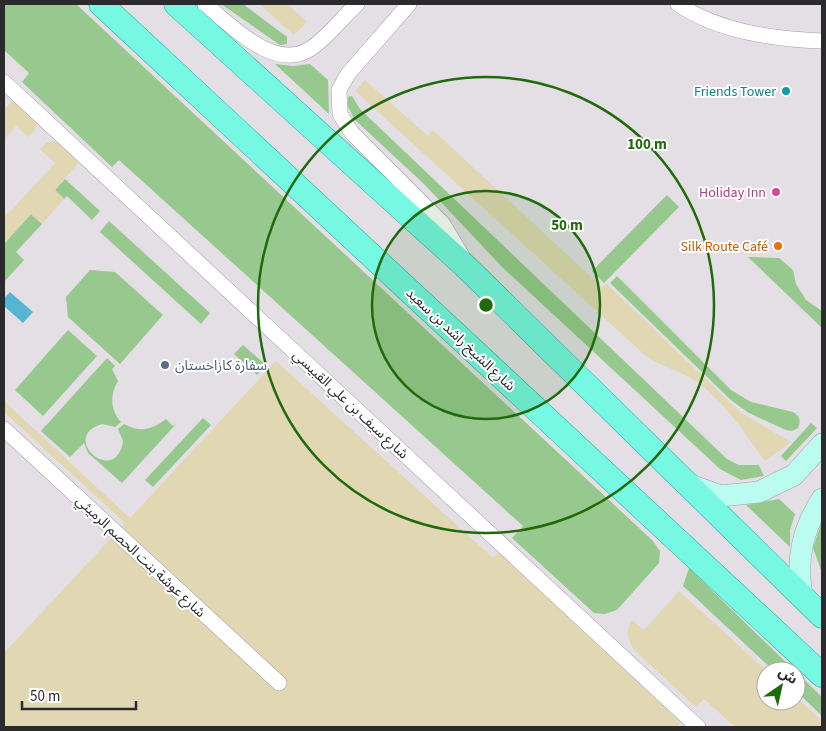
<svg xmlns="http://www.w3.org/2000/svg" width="826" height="731" font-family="'Source Sans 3','Noto Sans Arabic',sans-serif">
	<rect width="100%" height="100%" fill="#e3dfe5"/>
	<g fill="#97c88d">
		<path d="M4,4h72l577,537 7,10 -1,12 -42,47 -12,4 -11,-1 -82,-75 11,-12 -404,-366 -7,7 -90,-85 7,-9 -25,-23z"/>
		<path d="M221,4h22l44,33v7l-7,1z"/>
		<path d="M275,64l18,2 17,-2 18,16 1,34z"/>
		<path d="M352,96l8,13 367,350 12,6h20l5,11 -23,4 -21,-11 -218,-202 -78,-83 -70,-65 -6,-13v-9z"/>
		<path d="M65,179l35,32 -8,9 -25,-24 -3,3 -9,-9z"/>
		<path d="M667,195l12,12 -75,76 -12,-12z"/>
		<path d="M31,214l11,10 -26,28 8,8 -20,22v-38z"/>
		<path d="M109,221l101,92 -9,11 -101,-92z"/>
		<path d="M748,257l31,1 14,12 3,14 10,16 16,11v17z"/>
		<path d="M90,270l25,2 48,43 -43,49 -52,-47 -2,-20z"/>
		<path d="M617,276l114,114 20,12 42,10c7,4 8,8 5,16l-6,3 -6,-1 -37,-17 -17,-12 -122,-118z"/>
		<path d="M68,330l29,26 -54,60 -28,-26z"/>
		<path d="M243,345l23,20 -9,10 -23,-21z"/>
		<path d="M107,358l8,8 -3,3 6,12c-8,13 -8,29 3,41l-6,5 -13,-3c-44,13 14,64 21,17l-5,-12 6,-5c16,9 27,6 42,-5l7,7 4,-3 -55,60 -34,-30 -4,-10 -14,14 -29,-26z"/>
		<path d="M203,418l8,7 -58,62 -8,-7z"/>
		<path d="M811,423l6,5 -31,33 -5,-5z"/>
		<path d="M779,499l16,15 -5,16v17l-44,-42z"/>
		<path d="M822,521v52l-9,-25z"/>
		<path d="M689,568l106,103h-21l-91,-85z"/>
		<path d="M796,672l26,25v19l-26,-25z"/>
	</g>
	<g fill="#e1d8b3">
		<path d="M259,4h28l20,18 -13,13z"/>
		<path d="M365,80l63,56 5,-6 169,157 5,-3 133,128 51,30 -26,19c-20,-27 -40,-59 -68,-79 -16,-11 -35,-15 -51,-26l-291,-265z"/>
		<path d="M13,100l24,23 -2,7 -7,7 -12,-11 -12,13v-29z"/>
		<path d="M52,141l8,2 19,19 -24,28 9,9 -22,25 -11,-10 -27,29v-25l51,-55 -15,-14 6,-6z"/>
		<path d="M276,361l217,197 7,-7 181,172 -4,4h-673v-74l121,-130 -121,-111v-11l126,117z"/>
		<path d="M679,591l88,80 -1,30h30v-4l26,24v5l-87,1 -31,-28 -8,8 -63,-58c-5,-12 -8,-18 -1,-29l12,10z"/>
	</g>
	<path fill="#57b5d4" d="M10,292l23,20 -10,11 -19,-17v-8z"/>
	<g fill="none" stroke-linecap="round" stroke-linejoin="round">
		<g stroke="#a39fa5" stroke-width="16">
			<g id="street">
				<path d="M205,4c26,21 69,68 105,45 17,-11 32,-31 47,-45"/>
				<path d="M409,4l-61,70 -9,16 1,24 12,19 91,91 19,32"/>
				<path d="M678,4c41,28 96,35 144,37"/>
				<path d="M4,82l694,645"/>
				<path d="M4,429l275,254"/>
			</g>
		</g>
		<g stroke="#a39fa5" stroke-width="22">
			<g id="secondary">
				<path d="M688,484l33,12 38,-4 35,-17 28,-31"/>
				<path d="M802,596c-6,-36 0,-66 20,-97"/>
			</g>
		</g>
		<g stroke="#21ad97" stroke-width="25">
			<g id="primary">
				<path d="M101,4l721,671"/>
				<path d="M176,4l288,261 358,351"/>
			</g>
		</g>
		<use href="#street" stroke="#fff" stroke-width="15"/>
		<use href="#secondary" stroke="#bbfcf1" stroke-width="21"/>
		<use href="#primary" stroke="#76f8e3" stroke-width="24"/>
	</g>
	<circle cx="486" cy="305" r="114" fill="#1f6b0c" fill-opacity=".12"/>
	<g fill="none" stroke="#1f6b0c" stroke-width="2.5">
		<circle cx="486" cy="305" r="114"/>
		<circle cx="486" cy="305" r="228"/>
	</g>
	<circle fill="#0f9aa8" stroke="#fff" stroke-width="2" cx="786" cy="91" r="5"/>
	<circle fill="#d1479c" stroke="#fff" stroke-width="2" cx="776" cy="192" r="5"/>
	<circle fill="#e8710a" stroke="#fff" stroke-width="2" cx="778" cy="246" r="5"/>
	<circle fill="#5c6f8a" stroke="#fff" stroke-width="2" cx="165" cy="365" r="5"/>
	<g text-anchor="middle" stroke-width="4" stroke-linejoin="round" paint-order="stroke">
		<g font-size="14" fill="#0d838f" stroke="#fff" text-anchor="end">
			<text x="776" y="96">Friends Tower</text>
		</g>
		<g font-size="14" fill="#b23c85" stroke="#fff" text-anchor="end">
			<text x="766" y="197">Holiday Inn</text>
		</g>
		<g font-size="14" fill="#c56008" stroke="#fff" text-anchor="end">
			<text x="768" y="251">Silk Route Café</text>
		</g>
		<g font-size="14" fill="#2b2a2c" stroke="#fff">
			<text transform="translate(461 339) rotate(43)" y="5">شارع الشيخ راشد بن سعيد</text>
			<text transform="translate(351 404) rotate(43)" y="5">شارع سيف بن علي القبيسي</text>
			<text transform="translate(141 556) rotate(43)" y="5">شارع عوشة بنت الحصم الرميثي</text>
		</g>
		<g font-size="14" fill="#4e5e75" stroke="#fff" text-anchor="start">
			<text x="175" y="370">سفارة كازاخستان</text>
		</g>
	</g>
	<circle cx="486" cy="305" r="8" fill="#1f6b0c" stroke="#fff" stroke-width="2.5"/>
	<g font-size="15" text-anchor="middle" font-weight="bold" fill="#1f6b0c" stroke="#fff" stroke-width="4" stroke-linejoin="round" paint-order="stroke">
		<text x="647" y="149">100 m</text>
		<text x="567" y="230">50 m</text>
	</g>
	<rect width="826" height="731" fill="none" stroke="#2b2a2c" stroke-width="10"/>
	<g transform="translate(781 686) rotate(34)"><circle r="24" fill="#ffffff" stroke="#aaaaab"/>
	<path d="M0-4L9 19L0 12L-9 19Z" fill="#1f6b0c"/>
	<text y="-8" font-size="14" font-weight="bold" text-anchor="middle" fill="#2b2a2c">ش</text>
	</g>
	<path d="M22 701v8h114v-8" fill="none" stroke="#2b2a2c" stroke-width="2.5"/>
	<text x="30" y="701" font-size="15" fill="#2b2a2c" stroke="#ffffff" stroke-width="4" paint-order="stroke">50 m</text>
</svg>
